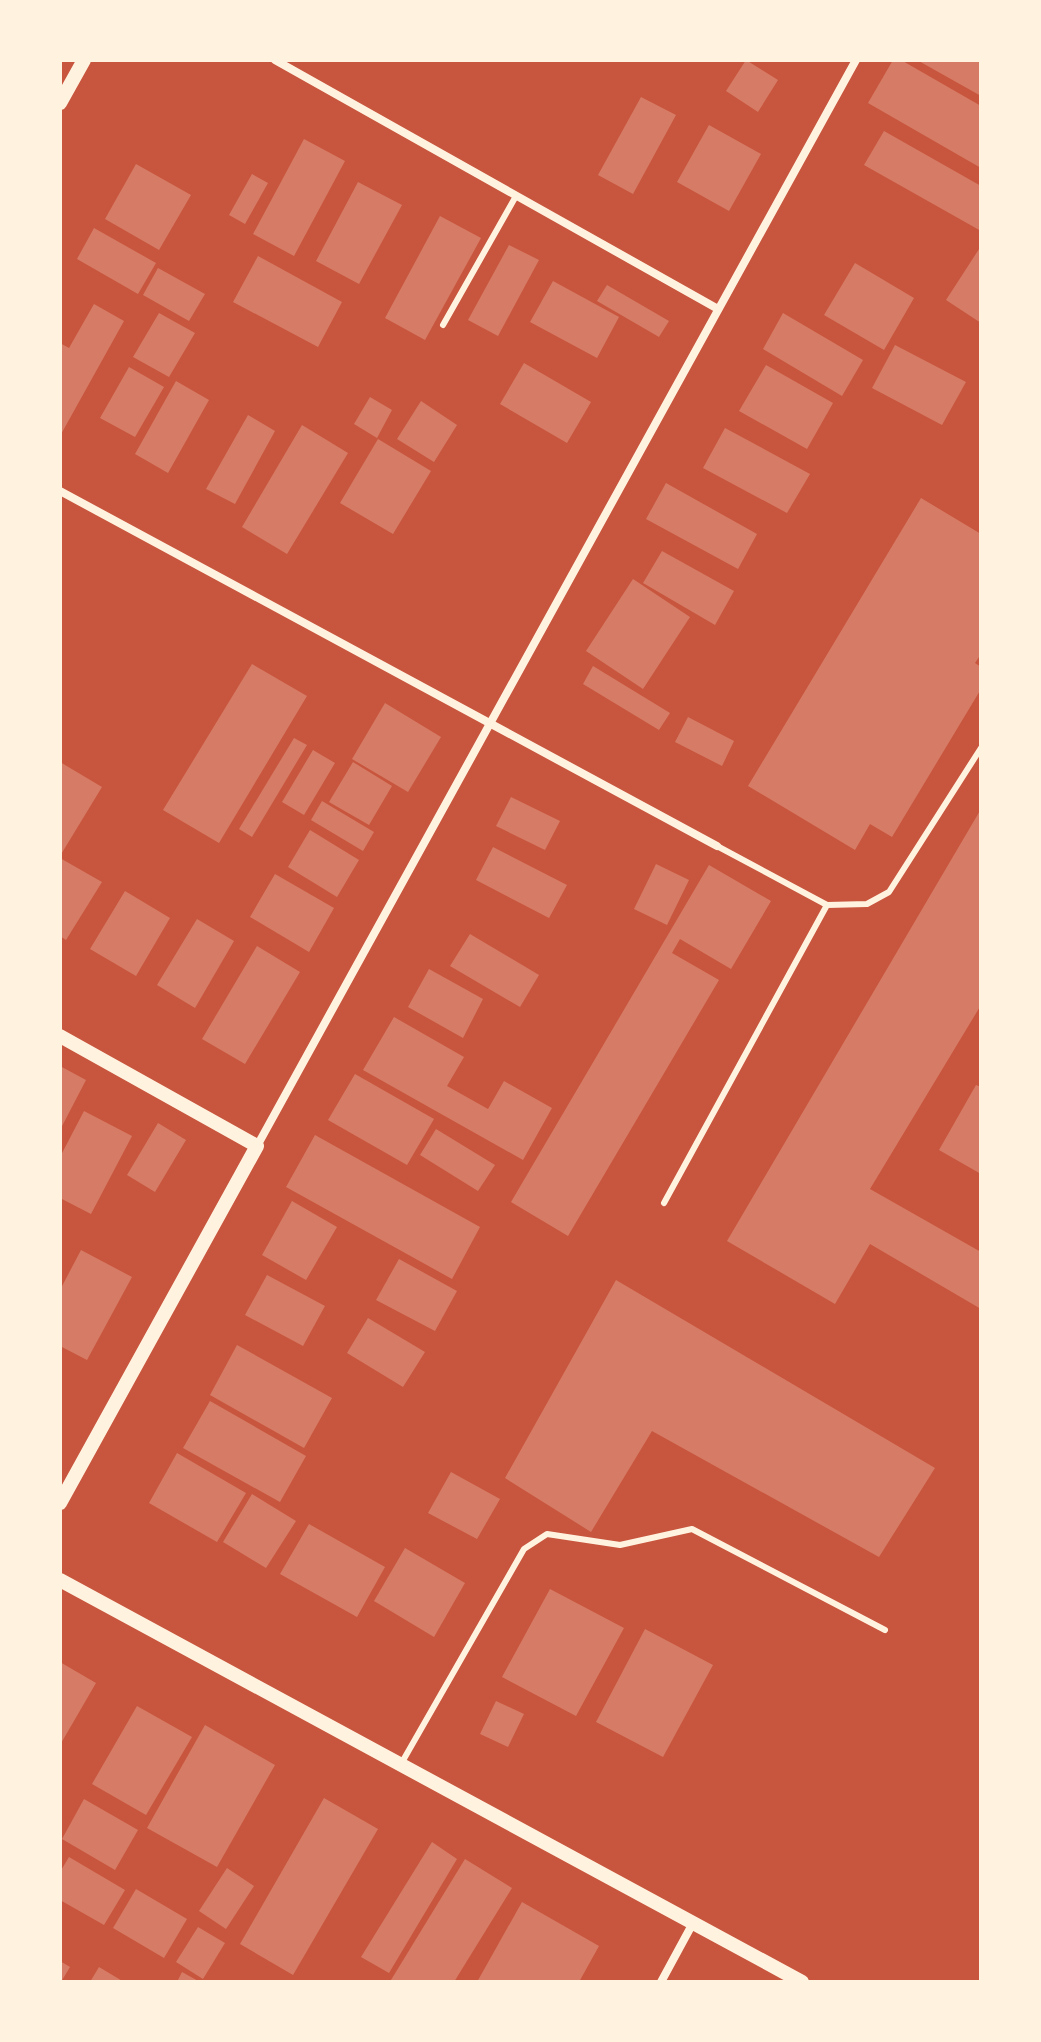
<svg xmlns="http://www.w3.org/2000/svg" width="1041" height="2042" font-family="'Exo 2',sans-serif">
	<rect width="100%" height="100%" fill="#c8553d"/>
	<g fill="#d67c66">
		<path d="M746,60l32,20 -20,32 -32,-21z"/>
		<path d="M893,60h8l80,46v62l-113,-65z"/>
		<path d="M917,60h64v36z"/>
		<path d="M641,97l35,18 -43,79 -35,-19z"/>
		<path d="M709,125l52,29 -32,57 -52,-29z"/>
		<path d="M884,131l97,55v45l-117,-66z"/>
		<path d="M304,139l41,22 -51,95 -41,-22z"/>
		<path d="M136,164l55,31 -32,55 -54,-31z"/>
		<path d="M252,174l16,9 -23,41 -16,-9z"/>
		<path d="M358,182l44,23 -43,79 -43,-23z"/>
		<path d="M440,216l41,22 -56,102 -40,-22z"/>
		<path d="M94,228l62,35 -18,31 -61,-35z"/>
		<path d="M509,245l30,15 -41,76 -30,-16z"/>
		<path d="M981,246v77l-35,-23z"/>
		<path d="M258,256l84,46 -24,45 -85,-45z"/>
		<path d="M855,263l59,35 -30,52 -60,-35z"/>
		<path d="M158,268l47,26 -16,27 -46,-26z"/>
		<path d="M553,281l66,36 -22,41 -67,-36z"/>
		<path d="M607,285l62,36 -10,16 -62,-36z"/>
		<path d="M94,304l30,17 -64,115v-93l9,5z"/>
		<path d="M159,313l36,20 -26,44 -36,-20z"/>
		<path d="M783,313l80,47 -21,36 -79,-47z"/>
		<path d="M895,345l71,37 -24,43 -70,-37z"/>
		<path d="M524,363l67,39 -24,41 -67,-39z"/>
		<path d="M766,365l67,38 -26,46 -68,-38z"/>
		<path d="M129,367l35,20 -29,50 -35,-19z"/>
		<path d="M176,381l33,19 -41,73 -33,-19z"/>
		<path d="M370,397l22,13 -15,28 -23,-14z"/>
		<path d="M421,401l36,24 -23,37 -37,-23z"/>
		<path d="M248,415l27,16 -40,73 -29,-15z"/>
		<path d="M302,425l46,28 -61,101 -45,-27z"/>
		<path d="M725,428l85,46 -23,39 -84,-45z"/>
		<path d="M378,439l53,32 -38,63 -53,-31z"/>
		<path d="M666,483l91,51 -19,35 -92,-50z"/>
		<path d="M921,498l60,36v120l-6,9 6,4v22l-89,148 -22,-13 -15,26 -107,-64z"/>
		<path d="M662,551l72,40 -19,34 -72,-42z"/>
		<path d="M633,579l57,38 -47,72 -57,-38z"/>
		<path d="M252,664l55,32 -88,147 -56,-33z"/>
		<path d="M593,666l77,47 -11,17 -76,-46z"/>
		<path d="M385,703l56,34 -33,55 -56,-33z"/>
		<path d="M688,717l46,24 -12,25 -47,-24z"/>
		<path d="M294,738l13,7 -55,92 -13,-8z"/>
		<path d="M313,750l22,13 -31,52 -22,-13z"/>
		<path d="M60,762l42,25 -42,69z"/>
		<path d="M353,762l39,24 -23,39 -40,-23z"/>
		<path d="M511,797l49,24 -15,29 -49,-24z"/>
		<path d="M322,801l52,31 -11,19 -52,-31z"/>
		<path d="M981,809v196l-111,184 111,63v57l-111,-65 -35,60 -108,-63z"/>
		<path d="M310,830l49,30 -22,37 -49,-30z"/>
		<path d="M493,847l74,38 -18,33 -73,-38z"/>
		<path d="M60,858l42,24 -36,58 -6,-4z"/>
		<path d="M656,864l33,16 -22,45 -33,-16z"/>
		<path d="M709,865l62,36 -40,68 -51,-30 -8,14 47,27 -151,256 -57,-34z"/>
		<path d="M275,874l59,34 -25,44 -59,-35z"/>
		<path d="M125,891l45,27 -34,58 -46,-27z"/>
		<path d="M197,919l37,22 -39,67 -38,-23z"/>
		<path d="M470,934l69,41 -19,32 -70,-41z"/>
		<path d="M257,946l43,26 -55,92 -43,-25z"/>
		<path d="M429,969l54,30 -20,39 -55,-31z"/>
		<path d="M394,1017l70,40 -17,29 41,23 16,-28 48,27 -29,52 -160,-90z"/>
		<path d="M60,1066l26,14 -26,50z"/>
		<path d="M355,1074l79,45 -27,46 -79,-45z"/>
		<path d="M976,1085l5,2v87l-42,-24z"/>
		<path d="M84,1111l48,25 -41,78 -31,-16v-41z"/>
		<path d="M158,1123l28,17 -31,52 -28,-17z"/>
		<path d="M436,1129l59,36 -17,26 -58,-36z"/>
		<path d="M315,1135l165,92 -28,52 -166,-92z"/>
		<path d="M292,1201l45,26 -31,53 -44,-25z"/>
		<path d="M81,1250l51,27 -45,83 -27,-14v-56z"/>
		<path d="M399,1259l58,32 -22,40 -59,-31z"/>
		<path d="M267,1275l58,31 -22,40 -58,-31z"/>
		<path d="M616,1280l319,188 -56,89 -227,-126 -61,101 -86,-54z"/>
		<path d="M368,1318l57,34 -22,35 -56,-34z"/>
		<path d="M237,1345l95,53 -28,50 -94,-53z"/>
		<path d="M210,1401l96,55 -26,46 -97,-54z"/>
		<path d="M177,1453l69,40 -29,49 -68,-39z"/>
		<path d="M451,1472l49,27 -23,40 -49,-26z"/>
		<path d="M252,1494l44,27 -30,47 -43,-26z"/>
		<path d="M309,1524l76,43 -28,50 -77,-43z"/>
		<path d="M405,1548l60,35 -31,54 -60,-36z"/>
		<path d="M550,1589l74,39 -48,88 -74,-39z"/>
		<path d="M645,1629l68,36 -50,92 -67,-35z"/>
		<path d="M60,1662l36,21 -36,62z"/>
		<path d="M496,1701l28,13 -16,33 -28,-13z"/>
		<path d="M137,1706l55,31 -46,78 -54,-31z"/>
		<path d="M205,1725l70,40 -58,102 -70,-39z"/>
		<path d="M324,1798l54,31 -85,146 -53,-31z"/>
		<path d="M84,1799l54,31 -23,40 -53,-31z"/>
		<path d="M432,1842l25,17 -68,114 -28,-16z"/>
		<path d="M69,1857l56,33 -21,35 -44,-25v-28z"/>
		<path d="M465,1859l47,29 -58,94h-60l-3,-2z"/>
		<path d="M227,1868l27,18 -28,43 -27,-18z"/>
		<path d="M136,1889l51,30 -23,39 -51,-30z"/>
		<path d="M522,1902l77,44 -20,36h-102z"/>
		<path d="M198,1927l27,16 -22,36 -27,-17z"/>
		<path d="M60,1961l10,6 -9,15h-1z"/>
		<path d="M99,1967l25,15h-34z"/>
		<path d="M182,1972l18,10h-23z"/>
	</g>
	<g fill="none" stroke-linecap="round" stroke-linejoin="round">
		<g stroke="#fff3e0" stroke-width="6">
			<path d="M443,325l73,-129"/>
			<path d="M717,846l110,59"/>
			<path d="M664,1203l163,-298 40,-1 22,-12 92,-144"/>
			<path d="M401,1764l123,-215 23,-15 73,11 72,-16 193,101"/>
		</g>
		<g stroke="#fff3e0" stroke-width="8">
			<path d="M275,60l443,249"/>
			<path d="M60,491l657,355"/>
			<path d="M257,1146l599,-1086"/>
			<path d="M661,1982l32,-59"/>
		</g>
		<g stroke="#fff3e0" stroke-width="14">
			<path d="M60,103l24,-43"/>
			<path d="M60,1036l197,110 -197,357"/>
			<path d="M60,1580l742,402"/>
		</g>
	</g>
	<rect width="1041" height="2042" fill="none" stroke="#fff3e0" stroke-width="124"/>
</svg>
